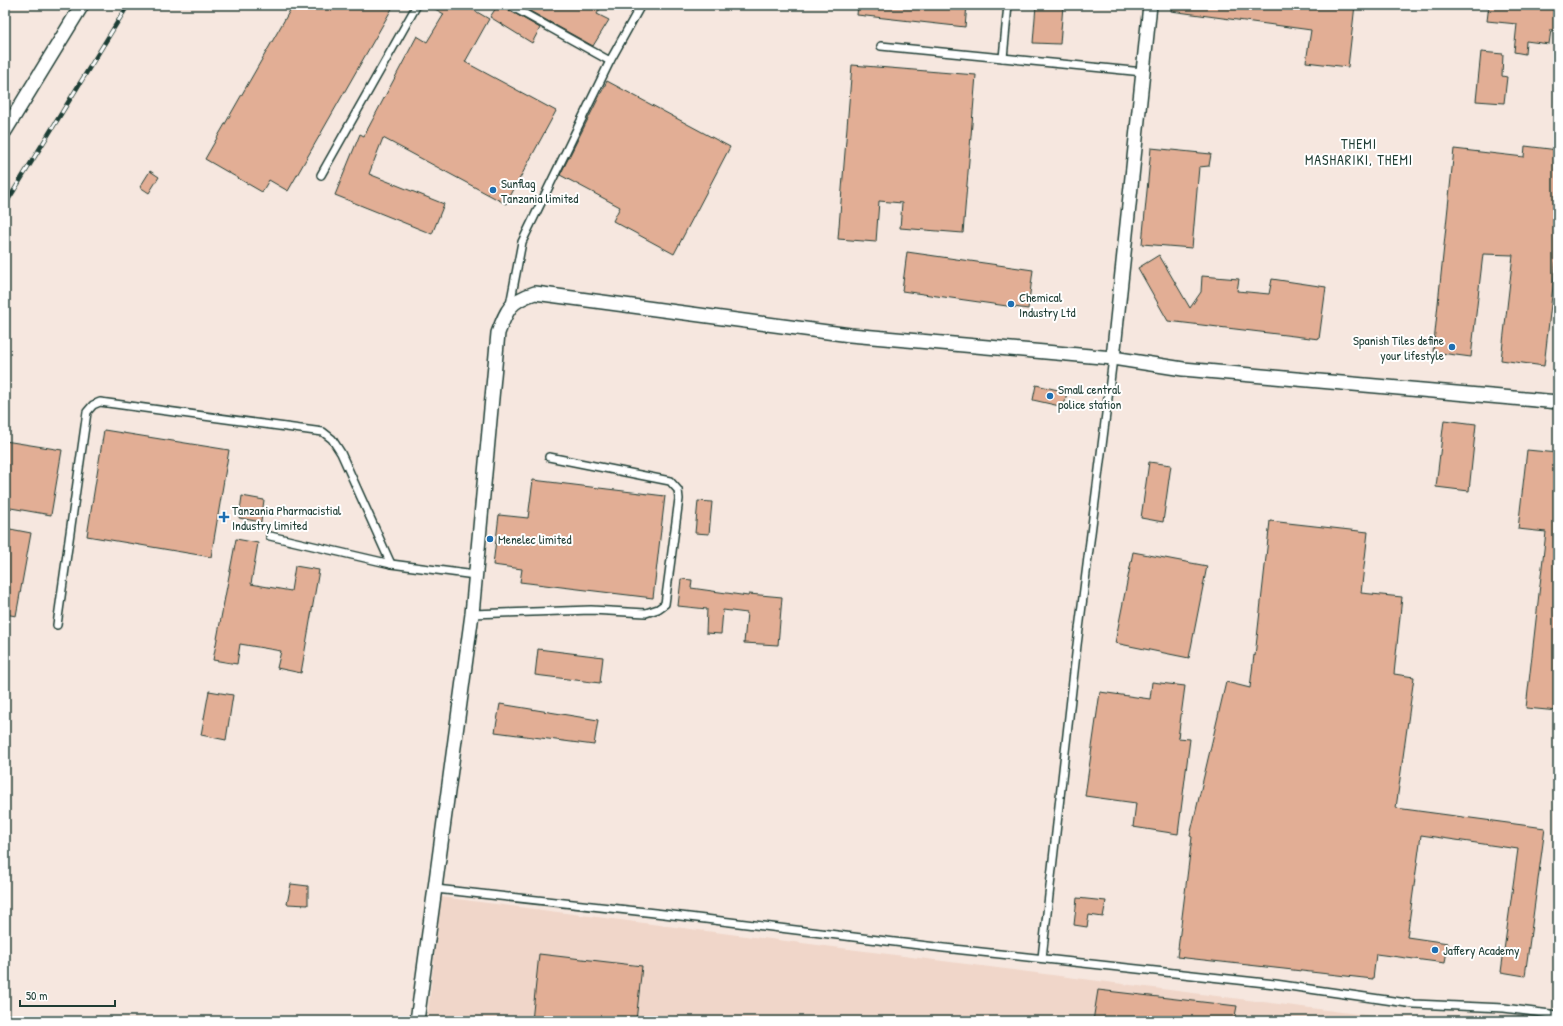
<svg xmlns="http://www.w3.org/2000/svg" width="1563" height="1026" font-family="'Patrick Hand',sans-serif">
	<rect width="100%" height="100%" fill="#f6e7df"/>
	<filter id="ink" filterUnits="userSpaceOnUse"><feTurbulence type="fractalNoise" baseFrequency=".025" numOctaves="2"/><feDisplacementMap in="SourceGraphic" scale="8" xChannelSelector="R" yChannelSelector="G"/><feConvolveMatrix kernelMatrix="1 2 1 2 8 2 1 2 1" color-interpolation-filters="sRGB"/></filter>
	<g filter="url(#ink)">
		<path fill="#f0d6c9" d="M441,897l971,124h-985z"/>
		<g fill="#e2ae95" stroke="#1f3d34">
			<path d="M293,5h101l-106,186 -19,-11 -7,12 -57,-33z"/>
			<path d="M428,5h37l24,14 -24,43 91,49 -50,93 -123,-66 -14,36 75,30 -12,30 -97,-39 25,-61 4,2 53,-100 10,6 17,-28z"/>
			<path d="M498,5h6l3,4 33,19 -8,15 -42,-26z"/>
			<path d="M519,5h83l-5,9 12,6 -16,26z"/>
			<path d="M858,5h109l-2,22 -108,-12z"/>
			<path d="M1036,5h27l-3,39 -27,-1z"/>
			<path d="M1172,5h183l-7,62 -42,-5 5,-32 -140,-19z"/>
			<path d="M1489,5h69v26l-7,-1 -2,14 -23,-3 -1,13 -11,-2 3,-28 -30,-3z"/>
			<path d="M1481,52l22,2 -1,22 5,1 -3,26 -28,-2z"/>
			<path d="M852,65l124,10 -13,158 -63,-5 2,-25 -23,-2 -3,41 -38,-3z"/>
			<path d="M607,81l123,66 -56,107 -61,-33 7,-14 -60,-32z"/>
			<path d="M1525,146l33,4v92l-14,124 -43,-6 12,-105 -30,-1 -12,103 -38,-5 21,-203 70,8z"/>
			<path d="M1151,148l60,6 -2,12 -10,1 -7,81 -50,-4z"/>
			<path d="M150,171l9,6 -10,16 -9,-6z"/>
			<path d="M907,252l126,18 -5,39 -126,-18z"/>
			<path d="M1159,255l31,53 11,-16 1,-16 37,3 -2,12 32,3 3,-15 54,8 -7,52 -151,-18 -30,-53z"/>
			<path d="M1036,385l31,7 -3,15 -31,-7z"/>
			<path d="M1444,420l32,4 -7,67 -33,-4z"/>
			<path d="M104,430l125,20 -18,107 -124,-21z"/>
			<path d="M5,441l57,9 -11,65 -46,-8z"/>
			<path d="M1527,450l31,3v258l-32,-3 20,-176 -28,-3z"/>
			<path d="M1149,462l22,3 -8,57 -22,-4z"/>
			<path d="M533,480l132,16 -12,102 -133,-16 2,-13 -29,-4 6,-50 29,3z"/>
			<path d="M242,496l22,4 -3,22 -22,-4z"/>
			<path d="M698,501l14,1 -3,32 -14,-1z"/>
			<path d="M1270,521l98,11 -7,61 41,4 -8,77 20,3 -18,131 149,20 -20,148 -24,-4 17,-123 -97,-14 -14,102 41,6 -3,20 -69,-9 -3,25 -196,-22 15,-120 -2,-1 36,-154 24,6 4,-33 1,1z"/>
			<path d="M5,528l26,5 -15,83 -11,-2z"/>
			<path d="M236,539l22,4 -7,41 40,7 4,-25 24,4 -18,103 -24,-5 4,-17 -41,-7 -3,20 -24,-4z"/>
			<path d="M1133,552l74,14 -18,92 -74,-15z"/>
			<path d="M681,579l11,1 -1,8 57,8 1,-2 33,3 -4,48 -34,-2 3,-30 -24,-3 -2,24 -15,-1 1,-24 -29,-3z"/>
			<path d="M538,649l65,8 -3,26 -65,-8z"/>
			<path d="M1152,682l33,4 -7,52 12,1 -12,95 -45,-7 3,-24 -51,-7 15,-104 50,7z"/>
			<path d="M209,691l24,4 -7,45 -25,-5z"/>
			<path d="M500,704l98,16 -4,25 -99,-13z"/>
			<path d="M291,884l17,2v19l-21,-1z"/>
			<path d="M1077,898l29,3 -3,16 -14,-2 -2,12 -13,-2z"/>
			<path d="M539,954l103,12 -6,55h-104z"/>
			<path d="M1098,990l139,16 -3,15h-141z"/>
		</g>
		<g fill="none" stroke-linecap="round" stroke-linejoin="round">
			<g stroke="#1f3d34" stroke-width="10">
				<g id="lane">
					<path d="M509,5l101,56"/>
					<path d="M881,46l262,26"/>
					<path d="M1003,58l5,-53"/>
					<path d="M321,175l96,-170"/>
					<path d="M510,305l12,-63 88,-181 31,-56"/>
					<path d="M270,536l121,28 84,11"/>
					<path d="M472,614l119,-4 55,3 12,-4 7,-5 14,-105 -1,-9 -8,-9 -121,-24"/>
					<path d="M57,625l30,-213 6,-7 7,-3 223,30 9,7 9,14 50,111"/>
					<path d="M436,889l228,25 280,34 331,36 139,20 90,4 54,7"/>
					<path d="M1042,958l35,-313 36,-287"/>
				</g>
			</g>
			<g stroke="#1f3d34" stroke-width="16">
				<g id="street">
					<path d="M5,131l77,-126"/>
					<path d="M1113,358l37,-353"/>
					<path d="M417,1021l55,-407 26,-281c9,-24 12,-32 37,-40l315,42 263,23 70,11 375,33"/>
				</g>
			</g>
			<use href="#lane" stroke="#fff" stroke-width="7"/>
			<use href="#street" stroke="#fff" stroke-width="13"/>
			<g stroke="#1f3d34" stroke-width="4.5">
				<path id="rail" d="M5,205l123,-200"/>
			</g>
			<use href="#rail" stroke="#fff" stroke-width="3" stroke-dasharray="9" stroke-linecap="butt"/>
		</g>
	</g>
	<g fill="#1f6fb2" stroke="#fff" stroke-width="1.5">
		<circle cx="493" cy="190" r="4"/>
		<circle cx="1011" cy="304" r="4"/>
		<circle cx="1452" cy="347" r="4"/>
		<circle cx="1050" cy="396" r="4"/>
		<path d="M222 511h4v4h4v4h-4v4h-4v-4h-4v-4h4z"/>
		<circle cx="490" cy="539" r="4"/>
		<circle cx="1435" cy="950" r="4"/>
	</g>
	<g text-anchor="middle" stroke-width="4" stroke-linejoin="round" paint-order="stroke">
		<g font-size="13" fill="#1f3d34" stroke="#fff" text-anchor="start">
			<text x="501" y="188">Sunflag<tspan x="501" dy="15">Tanzania limited</tspan></text>
			<text x="1019" y="302">Chemical<tspan x="1019" dy="15">Industry Ltd</tspan></text>
			<text x="1444" y="345" text-anchor="end">Spanish Tiles define<tspan x="1444" dy="15">your lifestyle</tspan></text>
			<text x="1058" y="394">Small central<tspan x="1058" dy="15">police station</tspan></text>
			<text x="232" y="515">Tanzania Pharmacistial<tspan x="232" dy="15">Industry limited</tspan></text>
			<text x="498" y="544">Menelec limited</text>
			<text x="1443" y="955">Jaffery Academy</text>
		</g>
		<g font-size="14" letter-spacing="1" fill="#1f3d34" stroke="#fff">
			<text x="1359" y="149">THEMI<tspan x="1359" dy="16">MASHARIKI, THEMI</tspan></text>
		</g>
	</g>
	<rect width="1563" height="1026" fill="none" stroke="#fff" stroke-width="20"/>
	<rect x="10" y="10" width="1543" height="1006" fill="none" stroke="#1f3d34" stroke-width="1.5" filter="url(#ink)"/>
	<path d="M20 1000v6h95v-6" fill="none" stroke="#1f3d34" stroke-width="2"/>
	<text x="26" y="1000" font-size="12" fill="#1f3d34" stroke="#ffffff" stroke-width="3" paint-order="stroke">50 m</text>
</svg>
